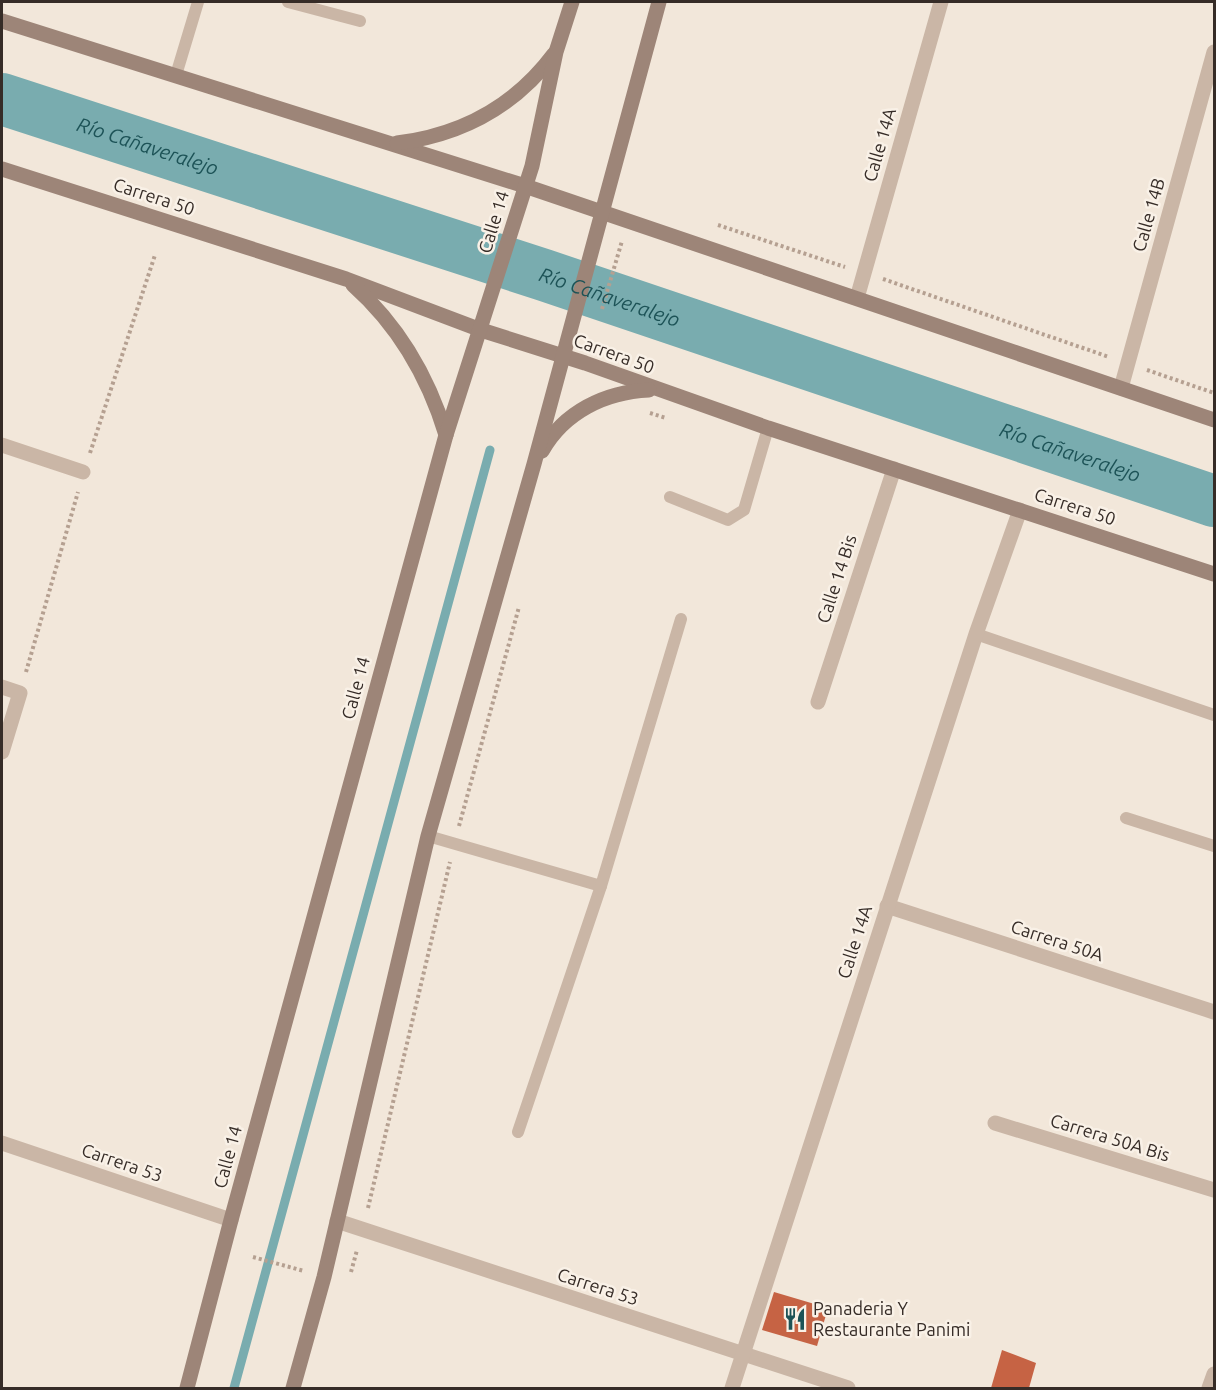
<svg xmlns="http://www.w3.org/2000/svg" width="1216" height="1390" font-family="Ubuntu,sans-serif">
	<rect width="100%" height="100%" fill="#f2e7da"/>
	<g fill="none" stroke-linecap="round" stroke-linejoin="round">
		<path stroke="#79acaf" stroke-width="9" d="M234,1388l256,-938"/>
		<path stroke="#79acaf" stroke-width="52" id="s1" d="M2,99l542,176 670,226"/>
	</g>
	<g fill="#c66344">
		<path d="M774,1292l54,16 -11,38 -55,-16z"/>
		<path d="M1002,1350l34,13 -7,25h-38z"/>
	</g>
	<g fill="none" stroke-linecap="round" stroke-linejoin="round">
		<g stroke="#b5a091" stroke-width="4" stroke-dasharray="3 3" stroke-linecap="butt">
			<path d="M718,225l127,42"/>
			<path d="M883,279l226,78"/>
			<path d="M602,309l20,-68"/>
			<path d="M1147,370l67,23"/>
			<path d="M650,413l16,5"/>
			<path d="M90,453l65,-198"/>
			<path d="M26,672l52,-180"/>
			<path d="M459,826l60,-219"/>
			<path d="M368,1208l82,-346"/>
			<path d="M253,1257l51,14"/>
			<path d="M351,1272l6,-22"/>
		</g>
		<g stroke="#cab6a6" stroke-width="12">
			<path d="M288,2l72,19"/>
			<path d="M176,75l22,-73"/>
			<path d="M670,497l58,23 16,-10 24,-82"/>
			<path d="M976,634l238,81"/>
			<path d="M1126,818l88,28"/>
			<path d="M428,836l173,50 -83,246"/>
			<path d="M601,886l80,-267"/>
		</g>
		<g stroke="#cab6a6" stroke-width="15">
			<path d="M857,298l84,-296"/>
			<path d="M1121,388l93,-336"/>
			<path d="M2,445l81,27"/>
			<path d="M2,687l18,6 -18,59"/>
			<path d="M818,702l76,-233"/>
			<path d="M887,906l327,106"/>
			<path d="M995,1123l219,67"/>
			<path d="M2,1143l229,77"/>
			<path d="M337,1221l511,167"/>
			<path d="M732,1388l244,-754 44,-124"/>
			<path d="M1209,1388l5,-14"/>
		</g>
		<g stroke="#9d8578" stroke-width="15">
			<path d="M2,21l523,165 689,234"/>
			<path d="M397,143c64,-8 118,-37 157,-89"/>
			<path d="M2,169l344,110 135,51 104,33 183,65 446,146"/>
			<path d="M353,285c46,41 75,91 93,150"/>
			<path d="M542,451c22,-39 63,-59 107,-61"/>
			<path d="M187,1388l44,-168 215,-785 86,-269 24,-114 16,-50"/>
			<path d="M293,1388l31,-111 104,-441 106,-372 125,-462"/>
		</g>
	</g>
	<defs>
		<g id="restaurant-bare" transform="scale(1.8)"><path d="M-5-6h1v4h1v-4h1v4h1v-4h1v5L-1.5 .5V6h-2V.5L-5-1ZM5-6V6H3V1.5H1.5Q1.5-4 5-6Z" fill="#1d5357" stroke="#f9f1e7" stroke-width="2.5" paint-order="stroke"/></g>
	</defs>
	<g fill-rule="evenodd">
		<use href="#restaurant-bare" x="795" y="1319"/>
	</g>
	<g text-anchor="middle" stroke-width="5" stroke-linejoin="round" paint-order="stroke">
		<g font-size="18" fill="#362c27" stroke="#f9f1e7">
			<text transform="translate(880 145) rotate(-74)" y="6">Calle 14A</text>
			<text transform="translate(154 197) rotate(18)" y="6">Carrera 50</text>
			<text transform="translate(1149 215) rotate(-74)" y="6">Calle 14B</text>
			<text transform="translate(494 222) rotate(-73)" y="6">Calle 14</text>
			<text transform="translate(614 354) rotate(20)" y="6">Carrera 50</text>
			<text transform="translate(1075 507) rotate(18)" y="6">Carrera 50</text>
			<text transform="translate(837 579) rotate(-72)" y="6">Calle 14 Bis</text>
			<text transform="translate(356 688) rotate(-75)" y="6">Calle 14</text>
			<text transform="translate(1057 941) rotate(18)" y="6">Carrera 50A</text>
			<text transform="translate(855 942) rotate(-72)" y="6">Calle 14A</text>
			<text transform="translate(1110 1138) rotate(17)" y="6">Carrera 50A Bis</text>
			<text transform="translate(228 1157) rotate(-75)" y="6">Calle 14</text>
			<text transform="translate(122 1163) rotate(19)" y="6">Carrera 53</text>
			<text transform="translate(598 1287) rotate(18)" y="6">Carrera 53</text>
		</g>
		<g font-size="18" fill="#362c27" stroke="#f9f1e7" text-anchor="start">
			<text x="813" y="1315">Panaderia Y<tspan x="813" dy="21">Restaurante Panimi</tspan></text>
		</g>
		<g font-size="20" font-style="italic" fill="#1d5357" stroke="#f9f1e7">
			<text dy="7" stroke="none"><textPath href="#s1" startOffset="153">Río Cañaveralejo</textPath></text>
			<text dy="7" stroke="none"><textPath href="#s1" startOffset="639">Río Cañaveralejo</textPath></text>
			<text dy="7" stroke="none"><textPath href="#s1" startOffset="1125">Río Cañaveralejo</textPath></text>
		</g>
	</g>
	<rect width="1216" height="1390" fill="none" stroke="#362c27" stroke-width="6"/>
</svg>
